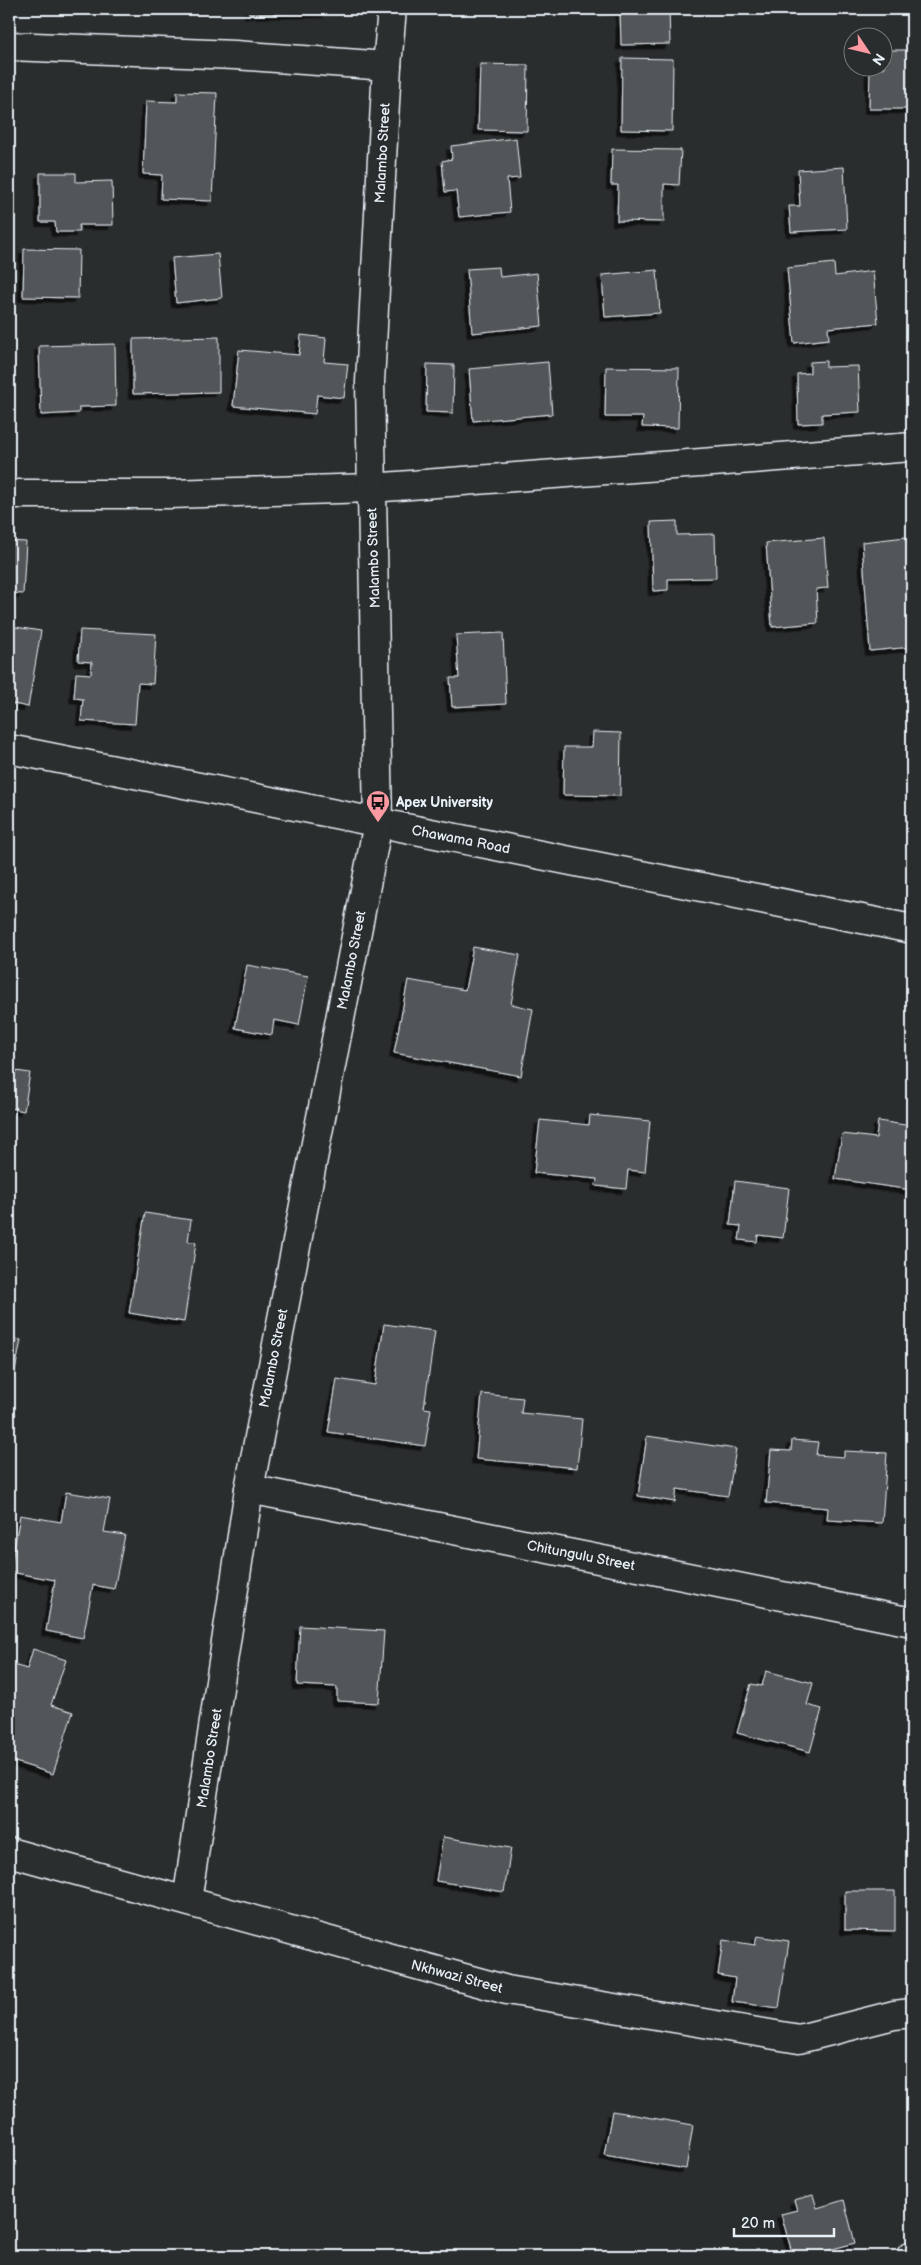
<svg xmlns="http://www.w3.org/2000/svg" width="921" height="2265" font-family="'Balsamiq Sans',sans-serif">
	<defs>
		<filter id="shadow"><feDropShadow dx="-4.5" dy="4.5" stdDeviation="0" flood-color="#0009"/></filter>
	</defs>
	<rect width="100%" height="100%" fill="#2a2d2e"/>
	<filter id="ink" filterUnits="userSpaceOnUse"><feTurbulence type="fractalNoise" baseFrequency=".02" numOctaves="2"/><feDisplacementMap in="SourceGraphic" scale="10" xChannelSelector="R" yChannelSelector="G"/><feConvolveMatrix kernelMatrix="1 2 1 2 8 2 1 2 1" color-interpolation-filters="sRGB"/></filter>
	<g filter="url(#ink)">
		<g fill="#535759" stroke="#e8f1f8" filter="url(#shadow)">
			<path d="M249,9h78v4l-78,1z"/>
			<path d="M611,9h58l1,35 -49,1 -1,-34h-9z"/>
			<path d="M884,50h28v59h-43l1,-41h14z"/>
			<path d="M622,58l51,1 -1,72 -51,-1z"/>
			<path d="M480,64l48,1 -1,66 -49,-1z"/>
			<path d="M177,92l40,1 -5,108 -51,-2 1,-24 -19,-1 3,-73 31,1z"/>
			<path d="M516,138l4,40 -13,1 3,33 -51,5 -3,-26 -11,1 -3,-31 10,-2 -1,-13z"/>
			<path d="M612,149l69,1 -2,35 -15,-1v38l-47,-1 1,-36h-7z"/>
			<path d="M844,167l3,62 -56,3 -2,-26h11l-2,-36z"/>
			<path d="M40,173h36v9l36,-1 1,44h-34l1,7h-24l-1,-10h-15z"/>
			<path d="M24,249l55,1 -1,48 -55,-1z"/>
			<path d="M218,254l4,44 -46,5 -4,-45z"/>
			<path d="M834,263l1,13 38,-5 5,52 -50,5 1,11 -35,4 -7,-75z"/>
			<path d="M499,267l1,10 37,-4 5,53 -70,7 -5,-64z"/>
			<path d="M657,270l3,43 -55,4 -3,-42z"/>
			<path d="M301,335l25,3 -2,24 24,2 -4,34 -27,-3 -2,19 -82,-8 6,-56 60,5z"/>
			<path d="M219,337v55l-86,2v-55z"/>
			<path d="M115,344l1,62 -37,1v6l-38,2 -2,-69z"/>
			<path d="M826,361v6l32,-1 2,46 -38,2v9l-24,1 -1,-50 13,-1v-11z"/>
			<path d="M548,362l4,52 -79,7 -4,-52z"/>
			<path d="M427,364l27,1 -1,48 -27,-1z"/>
			<path d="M606,367l73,1 -1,60 -36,-1 1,-10h-38z"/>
			<path d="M677,521v14l38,-1 1,44 -48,1v11l-15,1 -2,-69z"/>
			<path d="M906,537l6,72v38l-42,4 -8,-109z"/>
			<path d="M824,538l4,50 -12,1 2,34 -46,4 -6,-84z"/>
			<path d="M9,541l17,1 -3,52 -14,-1z"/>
			<path d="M9,626l32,5 -13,76 -19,-4z"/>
			<path d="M80,630l76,4 -3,50 -15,-1 -3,41 -54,-3 2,-22 -9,-1 2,-25 15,1 1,-12 -14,-1z"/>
			<path d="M503,633l3,71 -54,3 -2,-29h9l-3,-43z"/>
			<path d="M593,732l28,1 -1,63 -57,-1 1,-48h28z"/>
			<path d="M473,947l47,8 -9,49 22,5 -12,67 -127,-23 14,-73 57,10z"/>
			<path d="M247,965l61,11 -9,49 -25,-5 -2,15 -37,-7z"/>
			<path d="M9,1070l21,3 -6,38 -15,-3z"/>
			<path d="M590,1115l60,6 -5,51 -17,-2 -2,19 -30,-3 1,-7 -63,-6 6,-53 49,5z"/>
			<path d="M878,1121l34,5v64l-77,-11 7,-45 34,4z"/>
			<path d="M735,1181l54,7 -6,50 -25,-3 -1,7 -18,-2 2,-14 -11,-1z"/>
			<path d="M145,1213l46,7 -3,21 8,2 -12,79 -55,-9z"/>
			<path d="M384,1324l51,7 -11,77 7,1 -6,37 -97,-14 9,-53 38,6z"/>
			<path d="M9,1338l12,2 -12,62z"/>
			<path d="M482,1394l41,4 -2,15 61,6 -5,49 -101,-9z"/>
			<path d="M647,1436l89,13 -8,47 -51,-7 -2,13 -37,-6z"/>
			<path d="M792,1440l26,2 -2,13 28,2v-6l43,2 -5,70 -55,-3 1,-12 -62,-5 5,-53 20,1z"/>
			<path d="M66,1492l44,7 -6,33 21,3 -11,54 -21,-4 -10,53 -37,-7 9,-51 -45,-8 10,-57 41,7z"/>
			<path d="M300,1626l84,5 -5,72 -42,-2v-14l-40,-2z"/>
			<path d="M33,1649l33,11 -15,45 22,7 -20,62 -44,-14v-91l1,-5 17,5z"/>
			<path d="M766,1671l47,12 -6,22 15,4 -12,43 -73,-19 14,-49 11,2z"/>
			<path d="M443,1837l68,11 -7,44 -68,-11z"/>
			<path d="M845,1891h50v40l-50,-1z"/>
			<path d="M757,1936l32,5 -10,67 -47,-6 3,-24 -17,-3 5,-35 32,5z"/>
			<path d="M612,2111l81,14 -7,44 -82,-14z"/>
			<path d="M813,2195l4,13 27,-8 11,43 -37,10 1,3h-26l-12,-42 16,-4 -3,-10z"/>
		</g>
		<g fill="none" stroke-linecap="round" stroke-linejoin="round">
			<g stroke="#e8f1f8" stroke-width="31">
				<g id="street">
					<path d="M9,46l226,9 152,11"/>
					<path d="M9,494h160l202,-6 541,-41"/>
					<path d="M9,749l903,180"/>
					<path d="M249,1489l663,133"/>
					<path d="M9,1852l498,138 292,49 95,-24 18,-2"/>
					<path d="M187,1901l62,-412 129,-666 -8,-441 17,-316 5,-57"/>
					<path d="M911,2256h1"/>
				</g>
			</g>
			<use href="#street" stroke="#2a2d2e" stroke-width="28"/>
		</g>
	</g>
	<defs>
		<g id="bus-pin" transform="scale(1.25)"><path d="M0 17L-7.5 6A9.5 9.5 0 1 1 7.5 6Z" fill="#ff9aa2" stroke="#2a2d2e"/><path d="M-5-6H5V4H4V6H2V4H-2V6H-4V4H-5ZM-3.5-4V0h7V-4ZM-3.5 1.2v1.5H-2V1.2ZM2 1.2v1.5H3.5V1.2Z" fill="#111"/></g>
	</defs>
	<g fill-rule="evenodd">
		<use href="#bus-pin" x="378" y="802"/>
	</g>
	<g text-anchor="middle" stroke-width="4" stroke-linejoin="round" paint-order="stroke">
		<g font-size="14" fill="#e8f1f8" stroke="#2a2d2e">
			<text transform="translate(382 153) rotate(-87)" y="5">Malambo Street</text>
			<text transform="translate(373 558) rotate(-92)" y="5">Malambo Street</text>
			<text transform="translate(461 839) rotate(11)" y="5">Chawama Road</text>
			<text transform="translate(351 960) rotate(-79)" y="5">Malambo Street</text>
			<text transform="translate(273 1358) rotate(-79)" y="5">Malambo Street</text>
			<text transform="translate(581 1555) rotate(11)" y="5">Chitungulu Street</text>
			<text transform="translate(209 1758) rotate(-81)" y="5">Malambo Street</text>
			<text transform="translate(457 1976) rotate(15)" y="5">Nkhwazi Street</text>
		</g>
		<g font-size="14" font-weight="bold" fill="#e8f1f8" stroke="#2a2d2e" text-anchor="start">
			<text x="396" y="807">Apex University</text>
		</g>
	</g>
	<rect width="921" height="2265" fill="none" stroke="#2a2d2e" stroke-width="30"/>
	<rect x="15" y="15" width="891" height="2235" fill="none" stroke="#e8f1f8" stroke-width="2" filter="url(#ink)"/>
	<g transform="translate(868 52) rotate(125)"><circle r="24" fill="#2a2d2e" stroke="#767b7f"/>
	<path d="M0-4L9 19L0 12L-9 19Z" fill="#ff9aa2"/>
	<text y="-8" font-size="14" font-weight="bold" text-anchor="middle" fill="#e8f1f8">N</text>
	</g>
	<path d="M734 2228v8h100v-8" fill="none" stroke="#e8f1f8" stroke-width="2.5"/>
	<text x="741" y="2228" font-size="15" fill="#e8f1f8" stroke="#2a2d2e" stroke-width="4" paint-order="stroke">20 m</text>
</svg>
